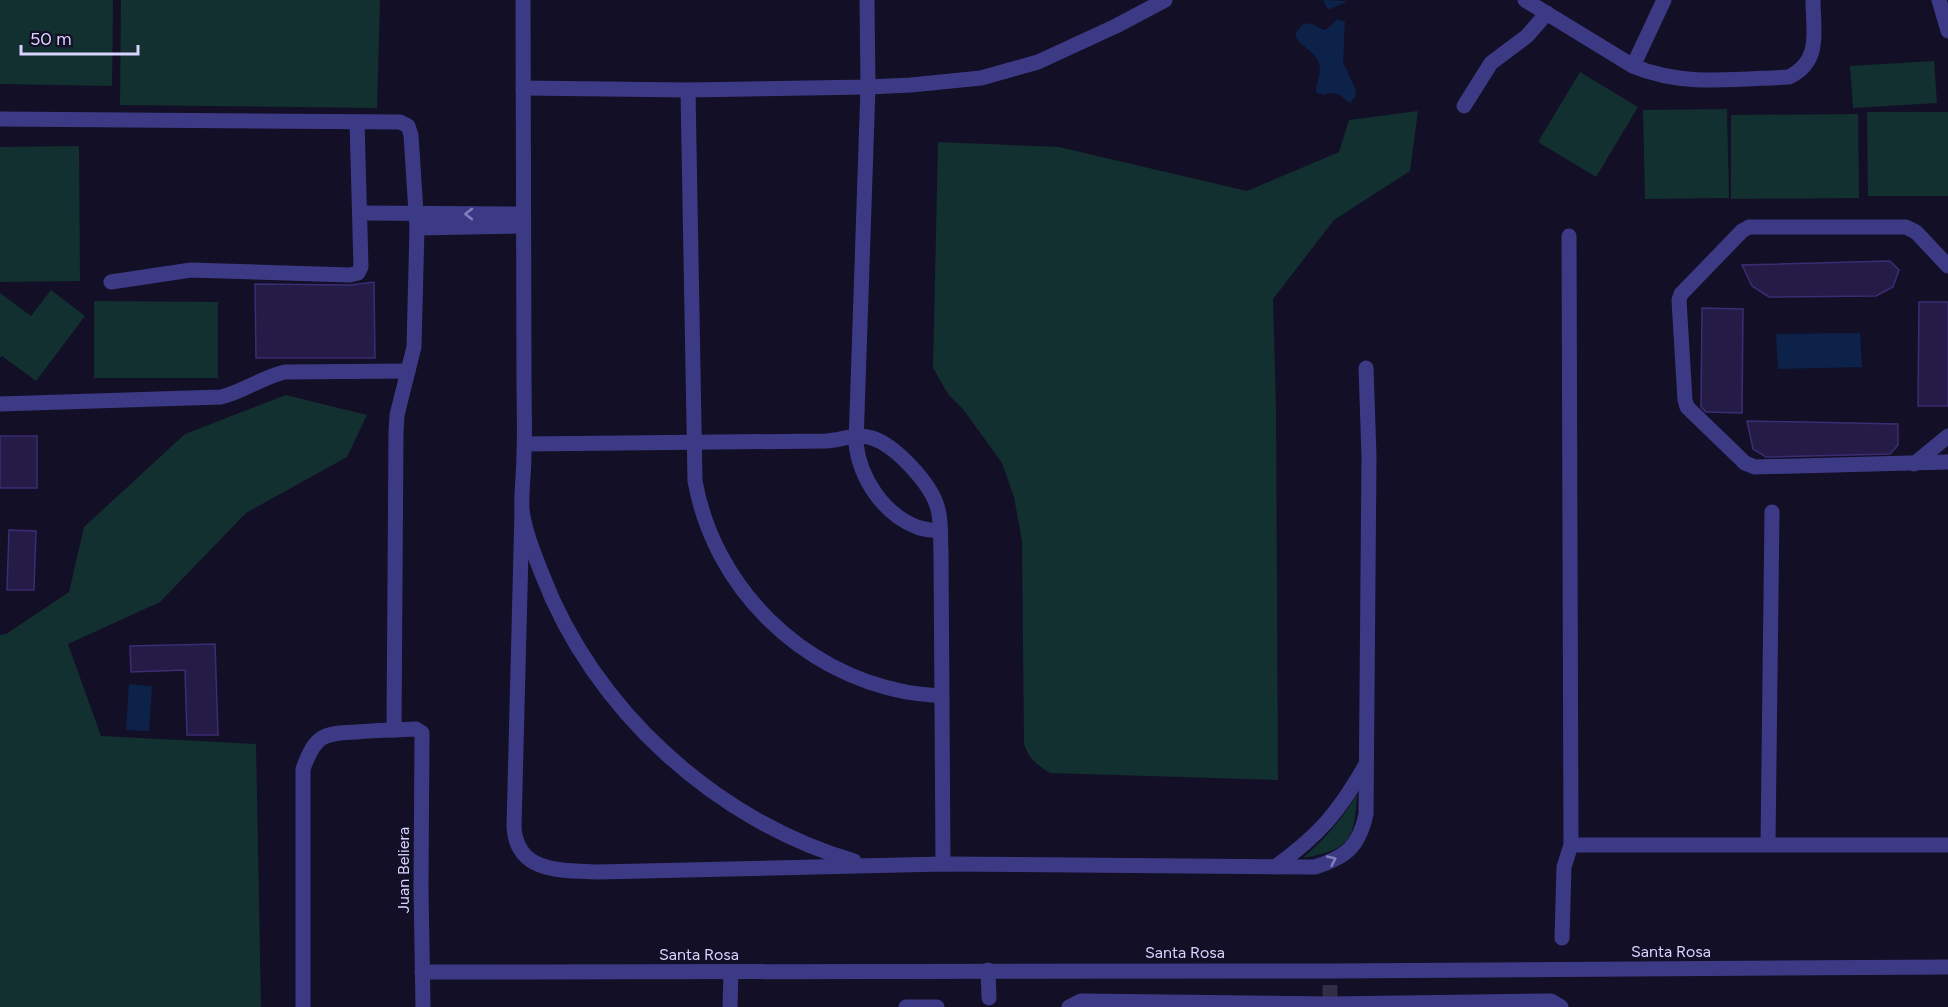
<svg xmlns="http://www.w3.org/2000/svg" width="1948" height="1007" font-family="Figtree,sans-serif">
	<rect width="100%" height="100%" fill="#130f26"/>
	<g fill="#12302f">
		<path d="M0,0h113l-1,86 -112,-2z"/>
		<path d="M121,0h259l-3,108 -257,-3z"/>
		<path d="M1934,61l3,42 -84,5 -3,-42z"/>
		<path d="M1580,72l58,35 -42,70 -58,-35z"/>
		<path d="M1727,109l2,89 -84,1 -2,-89z"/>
		<path d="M1418,111l-8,60 -76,49 -61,79 3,110 2,371 -228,-7c-13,-8 -21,-14 -26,-29l-2,-203 -8,-44 -12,-34 -39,-54 -15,-15 -15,-26 5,-226 121,5 188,44 92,-39 10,-32z"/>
		<path d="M1867,112h81v84h-80z"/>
		<path d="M1858,114l1,84 -128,1v-84z"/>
		<path d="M79,146l1,135 -80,1v-135z"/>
		<path d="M51,290l34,26 -49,65 -34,-25 -2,2v-65l31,23z"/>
		<path d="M94,301l124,1v76h-124z"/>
		<path d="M286,395l81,20 -20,42 -101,56 -86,89 -92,42 33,92 155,8 5,263h-261v-372l6,-1 63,-42 15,-65 101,-93z"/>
		<path d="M1357,794c-3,47 -6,55 -54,64 22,-19 39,-39 54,-64z"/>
	</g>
	<g fill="#0c2248">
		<path d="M1323,0l25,1 -20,9z"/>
		<path d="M1337,19l8,3 -2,40 13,28 -1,7 -5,6c-11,-8 -13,-13 -26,-8l-8,-3c0,-10 6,-20 3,-29 -4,-13 -20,-16 -24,-29l7,-9 8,-2 14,7 7,-4z"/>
		<path d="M1860,333l2,34 -84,2 -2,-35z"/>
		<path d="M129,684l23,2 -3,45 -23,-1z"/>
	</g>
	<g fill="#241b47" stroke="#3b2d73" stroke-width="1.5">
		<path d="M1890,261l9,9 -6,17 -17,9 -107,1 -17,-11 -10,-21z"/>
		<path d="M374,282l1,76h-119l-1,-74 95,1z"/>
		<path d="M1919,302h29v104h-30z"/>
		<path d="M1702,308l41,1 -1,104 -36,-1 -5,-5z"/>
		<path d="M1747,421l151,3v21l-8,9 -124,3 -13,-8z"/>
		<rect x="0" y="436" width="37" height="52"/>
		<path d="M9,530l27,1 -2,59h-27z"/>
		<path d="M215,644l3,91h-31l-2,-65 -54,2 -1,-26z"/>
	</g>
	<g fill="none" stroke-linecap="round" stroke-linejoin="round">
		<path stroke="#312d47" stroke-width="15" stroke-dasharray="15 8" stroke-linecap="butt" d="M1330,985v19"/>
		<g stroke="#3d3a85" stroke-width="15">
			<path d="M523,0c0,126 0,252 1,378 0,25 1,51 0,76 0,19 -3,38 -2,56 3,22 12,44 20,64 51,135 174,247 312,287"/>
			<path d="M867,0l1,87 -12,357c4,34 27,70 61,83 7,3 15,3 23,4"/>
			<path d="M1525,0l108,66c49,21 104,13 156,11 33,-16 24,-46 24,-77"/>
			<path d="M1939,0l9,31"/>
			<path d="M1633,66l31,-66"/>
			<path d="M523,88l165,2 180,-3 43,-2 70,-7 57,-16 78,-36 49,-26"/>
			<path d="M688,90l7,391c19,106 105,191 211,211 12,2 24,3 36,4"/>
			<path d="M1464,106l27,-43 36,-27 20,-23"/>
			<path d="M0,119l400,3 8,4 3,9 6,93 -3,119 -17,68 -1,17 -2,298 22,-1 6,4 -1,155 2,119"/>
			<path d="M360,213l162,1"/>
			<path d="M417,228l105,-2"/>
			<path d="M1948,266l-32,-34 -10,-5h-157l-7,4 -61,63 -2,6 6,100 2,7 58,56 10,4 193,-5"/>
			<path d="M111,282l80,-12 159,5 8,-2 3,-6 -4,-145"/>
			<path d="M0,404l221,-7c22,-5 41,-20 64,-25l123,-1"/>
			<path d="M525,444l301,-3c16,-1 30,-8 46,-3 23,7 58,45 65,68 5,14 3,32 4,46l2,312"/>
			<path d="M1914,464l34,-28"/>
			<path d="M522,511l-8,316c3,47 48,43 85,45l344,-8 372,3c31,-10 44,-20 51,-53l3,-358 -3,-88"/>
			<path d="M1768,844l4,-332"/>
			<path d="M1571,845h377"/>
			<path d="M1275,867c44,-32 63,-54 90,-101"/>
			<path d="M1562,938l2,-71 7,-22 -2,-609"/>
			<path d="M988,970l1,28"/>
			<path d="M422,972l909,-1 617,-4"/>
			<path d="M303,1007v-238c12,-33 19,-36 53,-37 13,-1 26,-2 38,-2"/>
			<path d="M730,1007l1,-35"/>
			<path d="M906,1007h31"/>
			<path d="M1069,1007l12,-6 249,3 221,-3 10,6"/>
		</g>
	</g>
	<defs><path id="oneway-chevron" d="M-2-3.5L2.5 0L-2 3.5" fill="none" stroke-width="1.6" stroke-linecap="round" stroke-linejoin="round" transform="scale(1.5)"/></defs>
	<g stroke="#837fbc">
		<use href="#oneway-chevron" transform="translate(469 214) rotate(-180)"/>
		<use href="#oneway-chevron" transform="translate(1332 860) rotate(-25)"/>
	</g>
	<g text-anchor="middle" stroke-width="4.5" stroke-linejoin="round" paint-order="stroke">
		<g font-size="16" fill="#d9d4ff" stroke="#130f26">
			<text transform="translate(403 870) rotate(-90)" y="6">Juan Beliera</text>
			<text x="1671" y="957">Santa Rosa</text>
			<text x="1185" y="958">Santa Rosa</text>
			<text x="699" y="960">Santa Rosa</text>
		</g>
	</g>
	<path d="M21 45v9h117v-9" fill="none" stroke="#d9d4ff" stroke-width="3"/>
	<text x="30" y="45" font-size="18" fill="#d9d4ff" stroke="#130f26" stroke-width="4.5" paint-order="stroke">50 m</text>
</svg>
